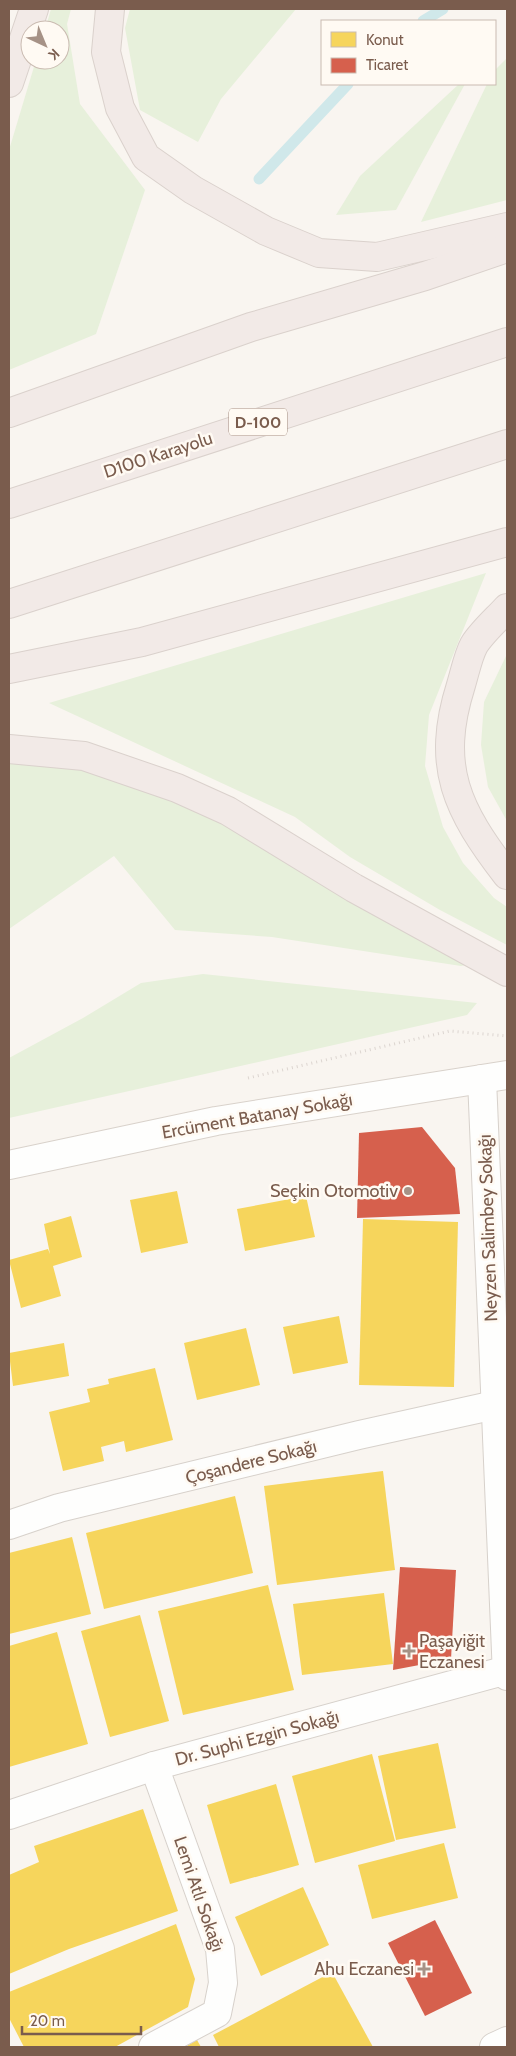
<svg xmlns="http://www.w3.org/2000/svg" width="516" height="2056" font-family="Cabin,sans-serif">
	<rect width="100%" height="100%" fill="#f9f5f0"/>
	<g fill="#e7f0db">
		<path d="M51,9h20l-4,15 13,80 65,86 -49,144 -87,36v-220l27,-90h24v-30h-15z"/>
		<path d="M130,9h166l-75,90 -23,43 -58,-32 -15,-82z"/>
		<path d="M507,58v142l-86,22 66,-138h8v-14z"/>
		<path d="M459,84h6l-69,126 -60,5 24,-39z"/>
		<path d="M486,573l-57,142 -4,51 18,61 20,36 31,35 13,9v38l-67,-35 -90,-53 -55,-40 -246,-114z"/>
		<path d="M507,654v167l-19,-34 -7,-42 3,-43z"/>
		<path d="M12,758l94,15 81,27 294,162 -20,4 -189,-29 -97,-7 -61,-74 -105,73v-168z"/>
		<path d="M203,974l274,29 -10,12 -458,103v-60l74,-40 58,-35z"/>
	</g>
	<g fill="#f6d55c">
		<path d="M177,1191l11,52 -47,10 -11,-53z"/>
		<path d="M306,1196l9,41 -70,14 -8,-42z"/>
		<path d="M71,1216l11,41 -29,9 8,30 -40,12 -12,-48 39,-11 2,5 -6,-30z"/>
		<path d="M363,1219l95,3 -4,165 -95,-2z"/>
		<path d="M339,1316l9,47 -55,11 -10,-47z"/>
		<path d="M246,1328l14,57 -63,15 -13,-57z"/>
		<path d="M64,1343l5,33 -56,10 -4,-33z"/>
		<path d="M155,1368l18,72 -47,12 -2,-11 -23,6 3,14 -41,10 -14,-59 41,-10 -3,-13 22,-5 -1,-5z"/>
		<path d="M383,1471l12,99 -118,15 -13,-99z"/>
		<path d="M235,1496l18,77 -149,36 -18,-76z"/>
		<path d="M72,1537l19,77 -82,20v-81z"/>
		<path d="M268,1585l26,105 -111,25 -25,-104z"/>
		<path d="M384,1593l9,71 -91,11 -9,-71z"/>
		<path d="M140,1615l29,106 -59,16 -29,-106z"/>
		<path d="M57,1632l31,112 -79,23v-121z"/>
		<path d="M438,1743l18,85 -60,12 -18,-84z"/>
		<path d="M372,1754l23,87 -80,22 -23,-87z"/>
		<path d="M276,1784l23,81 -69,19 -23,-79z"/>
		<path d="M143,1809l35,102 -109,38 -60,25v-99l30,-13 -5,-16z"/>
		<path d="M444,1843l14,55 -86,21 -14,-54z"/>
		<path d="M303,1887l26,58 -68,31 -26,-59z"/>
		<path d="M176,1924l19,55 -7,28 -73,40h-91l-15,-29v-26z"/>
		<path d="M332,1972l41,75h-154l-6,-12z"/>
		<path d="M197,2040l4,7h-16z"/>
	</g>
	<g fill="#d6604d">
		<path d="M422,1127l33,41 5,46 -103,4 2,-85z"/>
		<path d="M400,1567l56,3 -5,89 -58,11z"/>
		<path d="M435,1920l37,73 -47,23 -37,-73z"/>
	</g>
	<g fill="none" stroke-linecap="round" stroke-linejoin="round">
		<g stroke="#d0e8ea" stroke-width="11">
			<path d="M423,21l20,-12"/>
			<path d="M259,179l89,-95"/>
		</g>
		<g stroke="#d7d1cb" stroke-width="30">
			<g id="street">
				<path d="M482,1079l25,597"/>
				<path d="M9,1525l50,-17 300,-73 136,-30"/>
				<path d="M9,1815l145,-49 353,-96"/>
				<path d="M153,2047l64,-34 6,-30 -3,-34 -66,-183"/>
				<path d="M494,2047l13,-6"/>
			</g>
		</g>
		<g stroke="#d9d2cb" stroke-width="30">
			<path id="secondary" d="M9,1165l207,-44 291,-46"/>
		</g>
		<g stroke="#dad1cc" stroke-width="30">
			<g id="highway">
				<path d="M110,9l-4,43 14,56 26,49 47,33 73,41 53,22 58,4 130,-30"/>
				<path d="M9,83l25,-74"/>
				<path d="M9,413l242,-86 174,-51 82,-28"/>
				<path d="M9,504l498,-162"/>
				<path d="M9,604l498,-160"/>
				<path d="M507,608c-10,11 -25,24 -33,37 -6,11 -9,27 -13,40 -26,82 -4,125 46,190"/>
				<path d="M9,669l133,-27 365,-100"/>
				<path d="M9,749l75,7 93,32 51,23 126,77 153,84"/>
			</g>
		</g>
		<path stroke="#dcd5d0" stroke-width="3" stroke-dasharray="1 4" stroke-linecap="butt" d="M248,1078l202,-47 57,5"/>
		<use href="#street" stroke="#fefefd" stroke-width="28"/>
		<use href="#secondary" stroke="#fefefd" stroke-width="28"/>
		<use href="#highway" stroke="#f2eae7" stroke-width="28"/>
	</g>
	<g fill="#a69286" stroke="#fffaf3" stroke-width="2">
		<circle cx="408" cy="1191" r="5"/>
		<path d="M406.5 1643.5h5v5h5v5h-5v5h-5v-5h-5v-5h5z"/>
		<path d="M421.5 1961.5h5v5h5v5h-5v5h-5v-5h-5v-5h5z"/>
	</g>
	<g text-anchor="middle" stroke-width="5" stroke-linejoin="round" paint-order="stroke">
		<rect fill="#fffaf3" stroke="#a28b7f" stroke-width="1" x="229" y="408.5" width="58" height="27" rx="4"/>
		<g font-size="16" font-weight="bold" fill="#7a5c4d">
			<text x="258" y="428">D-100</text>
		</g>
		<g font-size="18" fill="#7a5c4d" stroke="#fffaf3">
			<text transform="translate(158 455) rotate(-18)" y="6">D100 Karayolu</text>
			<text transform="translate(257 1116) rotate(-10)" y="6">Ercüment Batanay Sokağı</text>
			<text transform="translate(488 1228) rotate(-92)" y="6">Neyzen Salimbey Sokağı</text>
			<text transform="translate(251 1462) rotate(-14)" y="6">Çoşandere Sokağı</text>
			<text transform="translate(257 1738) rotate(-15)" y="6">Dr. Suphi Ezgin Sokağı</text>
			<text transform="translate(199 1894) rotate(71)" y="6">Lemi Atlı Sokağı</text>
		</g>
		<g font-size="18" fill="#7a5c4d" stroke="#fffaf3" text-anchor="end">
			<text x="398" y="1197">Seçkin Otomotiv</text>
			<text x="419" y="1647" text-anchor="start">Paşayiğit<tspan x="419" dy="21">Eczanesi</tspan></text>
			<text x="414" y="1975">Ahu Eczanesi</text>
		</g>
	</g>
	<rect width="516" height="2056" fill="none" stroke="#7a5c4d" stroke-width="20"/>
	<rect x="321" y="20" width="175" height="65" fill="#fffaf3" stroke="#cabbb1"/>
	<rect x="331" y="32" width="25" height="15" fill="#f6d55c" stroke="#cabbb1"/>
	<text x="366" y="45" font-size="15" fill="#7a5c4d">Konut</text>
	<rect x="331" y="58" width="25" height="15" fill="#d6604d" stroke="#cabbb1"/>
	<text x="366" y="70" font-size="15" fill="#7a5c4d">Ticaret</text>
	<g transform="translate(45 45) rotate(136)"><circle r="24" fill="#fffaf3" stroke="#cabbb1"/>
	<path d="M0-4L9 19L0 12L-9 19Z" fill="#a69286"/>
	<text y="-8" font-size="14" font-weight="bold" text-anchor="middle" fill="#7a5c4d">K</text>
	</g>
	<path d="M22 2026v8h119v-8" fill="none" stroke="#7a5c4d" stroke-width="2.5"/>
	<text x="30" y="2026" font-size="15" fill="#7a5c4d" stroke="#fffaf3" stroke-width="4" paint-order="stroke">20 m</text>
</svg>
